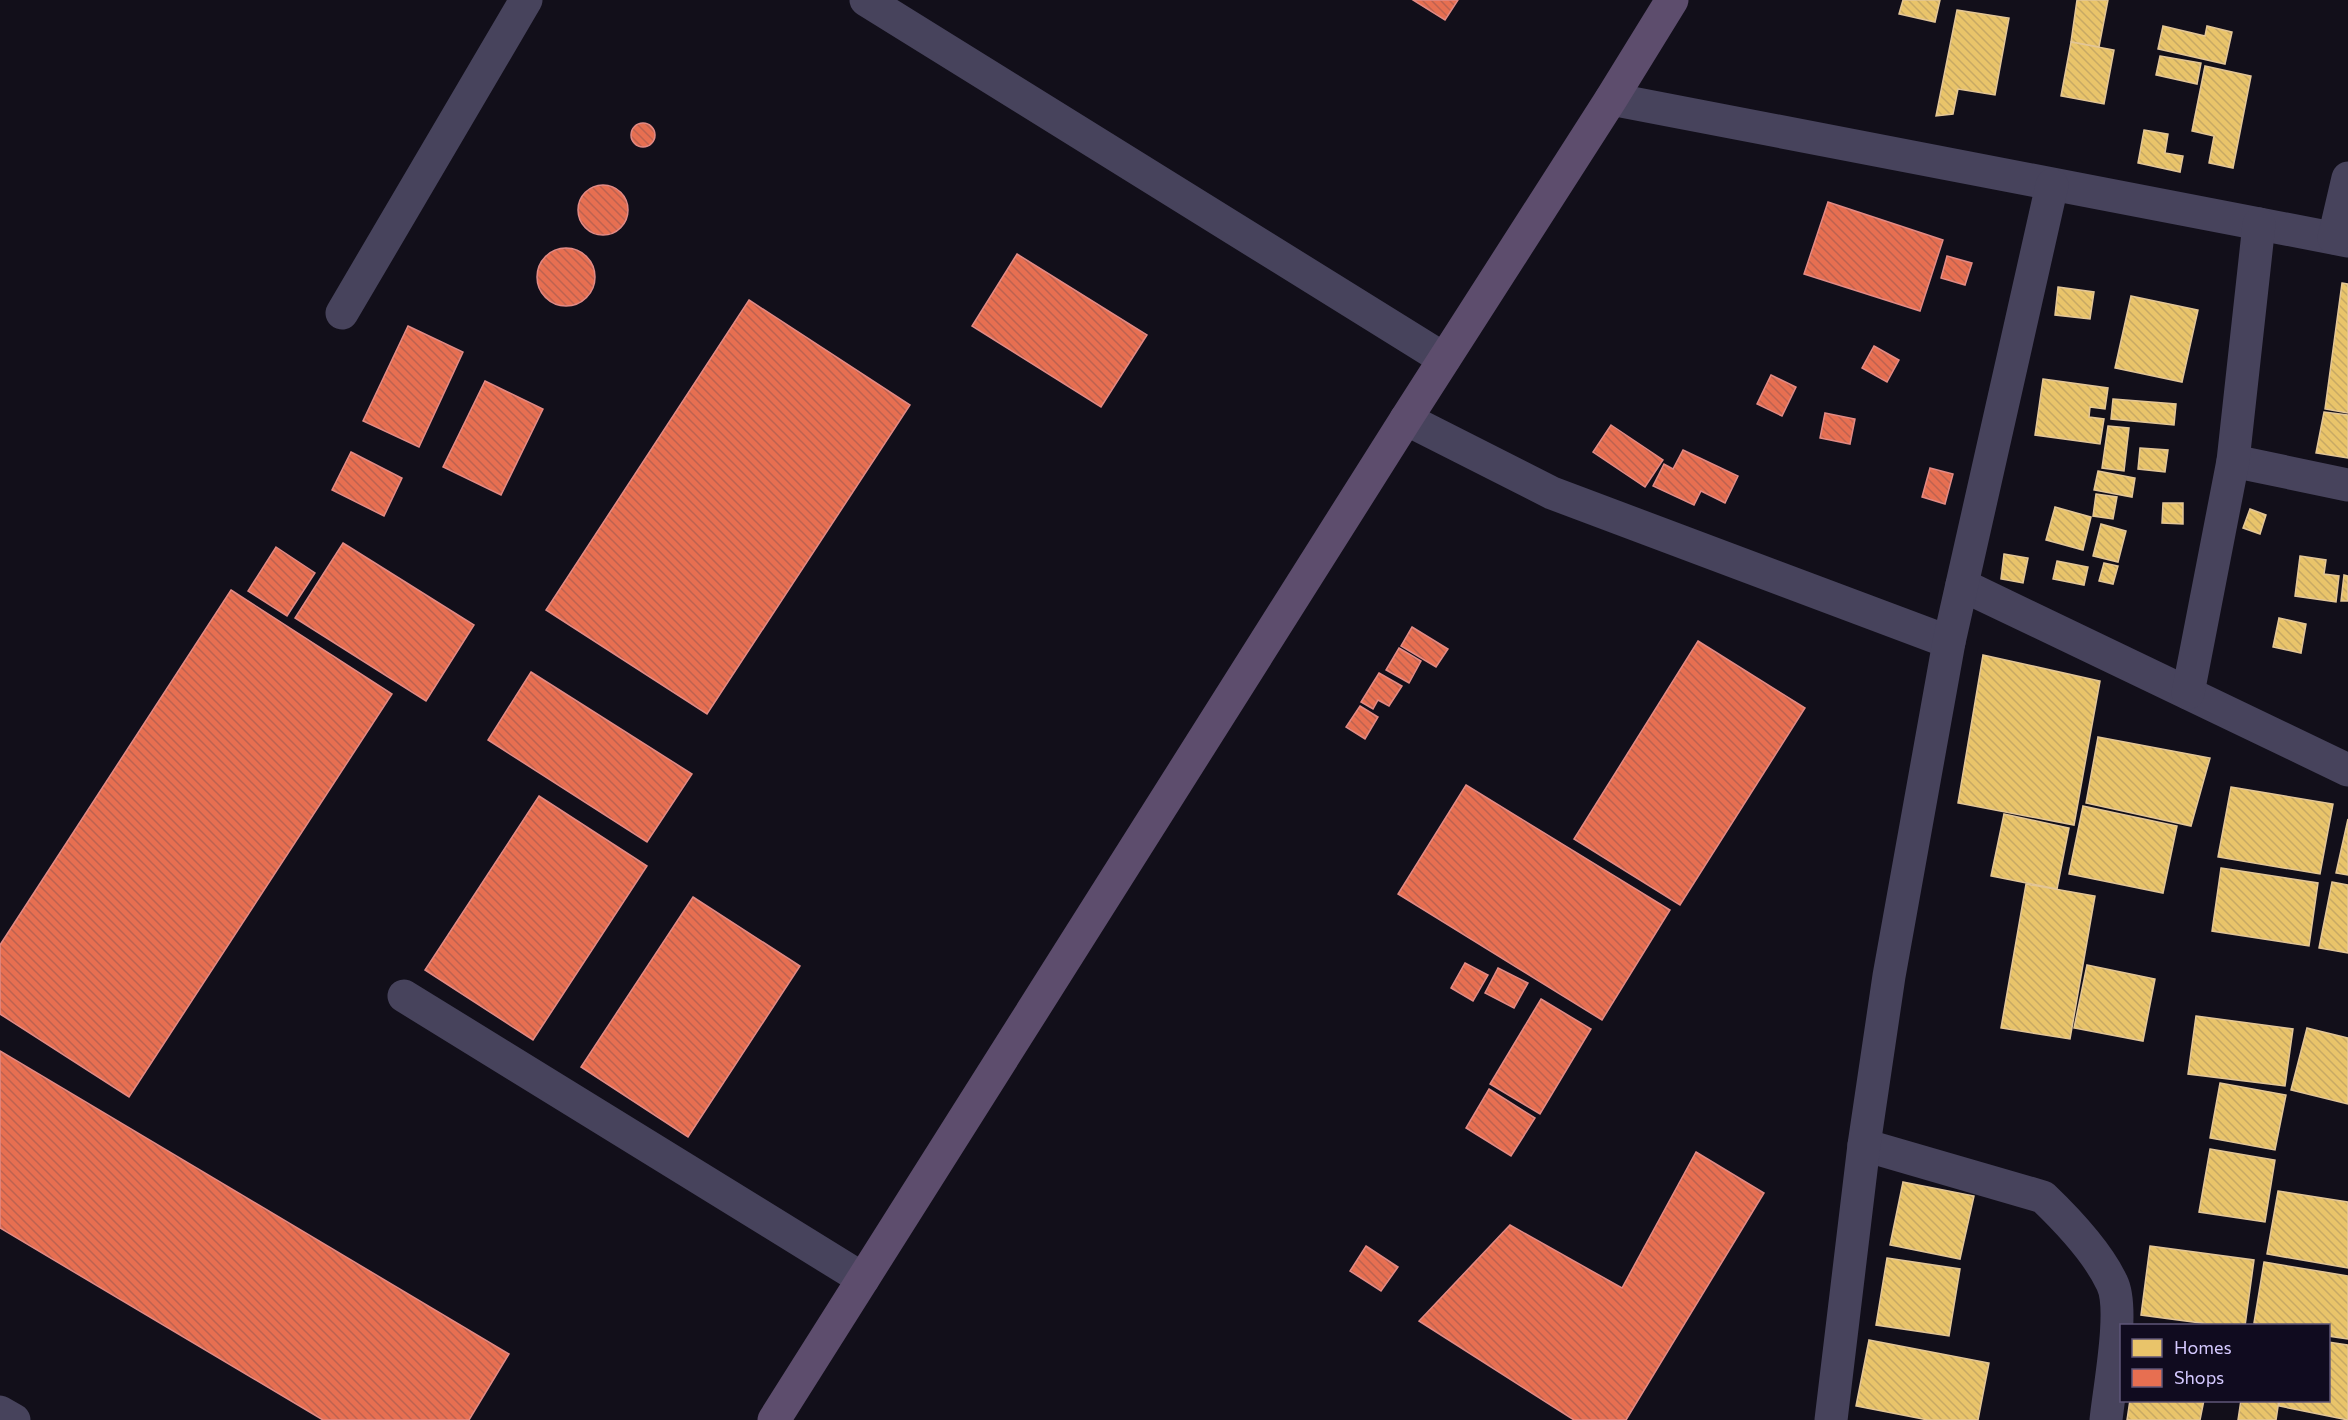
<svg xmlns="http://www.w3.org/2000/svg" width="2348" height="1420" font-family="Commissioner,sans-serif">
	<defs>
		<pattern id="homes-back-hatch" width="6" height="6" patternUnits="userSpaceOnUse" patternTransform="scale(1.5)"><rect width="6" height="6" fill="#e9c46a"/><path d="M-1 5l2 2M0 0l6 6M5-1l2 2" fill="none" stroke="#c7a964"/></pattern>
		<pattern id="shops-back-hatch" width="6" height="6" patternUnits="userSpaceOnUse" patternTransform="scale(1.5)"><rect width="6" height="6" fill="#e76f51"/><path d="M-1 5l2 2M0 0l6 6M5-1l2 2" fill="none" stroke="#bd6250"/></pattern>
	</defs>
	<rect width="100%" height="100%" fill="#120f1a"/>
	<g fill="url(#homes-back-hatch)" stroke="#e3c697" stroke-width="1.5">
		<path d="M1903,0h37l-5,22 -36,-8z"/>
		<path d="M2077,0h31l-9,47 -28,-5z"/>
		<path d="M1957,10l52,8 -14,77 -37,-6 -5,25 -17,2z"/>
		<path d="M2163,26l42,10 2,-10 25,6 -7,32 -67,-15z"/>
		<path d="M2071,42l43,8 -10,54 -43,-8z"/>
		<path d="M2160,56l41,7 -4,21 -41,-9z"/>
		<path d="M2205,66l46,10 -18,92 -24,-5 5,-27 -22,-5z"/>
		<path d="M2144,130l24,4 -3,19 18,3 -3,16 -42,-9z"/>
		<path d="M2342,283l6,1v129l-23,-4z"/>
		<path d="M2058,287l36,5 -4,27 -35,-4z"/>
		<path d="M2131,296l67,14 -16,72 -67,-14z"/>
		<path d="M2043,379l65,9 -3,21 -15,-2 -1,10 15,2 -4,25 -65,-9z"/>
		<path d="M2113,399l63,5 -2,21 -63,-6z"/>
		<path d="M2324,412l24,3v43l-32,-5z"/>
		<path d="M2108,426l21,2 -5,43 -22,-3z"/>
		<path d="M2140,448l28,2 -3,22 -27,-3z"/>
		<path d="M2098,471l37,7 -3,19 -38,-7z"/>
		<path d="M2096,494l21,3 -4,22 -20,-3z"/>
		<path d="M2163,503h20v21l-21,-1z"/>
		<path d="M2055,507l36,10 -8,33 -37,-10z"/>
		<path d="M2250,509l16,6 -6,19 -17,-6z"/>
		<path d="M2101,524l25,7 -8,31 -25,-6z"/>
		<path d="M2004,554l24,4 -5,25 -22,-4z"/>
		<path d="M2300,556l26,4 -2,14 15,2 -3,26 -41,-6z"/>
		<path d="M2057,561l31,6 -4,18 -31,-6z"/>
		<path d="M2104,563l14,3 -5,18 -14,-3z"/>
		<path d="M2344,575l4,1v25h-7z"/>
		<path d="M2279,618l27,6 -5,29 -28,-6z"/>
		<path d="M1983,655l117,26 -26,144 -116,-22z"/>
		<path d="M2098,737l112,21 -19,68 -105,-23z"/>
		<path d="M2231,787l102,17 -13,70 -102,-17z"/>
		<path d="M2083,806l94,20 -14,67 -94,-19z"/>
		<path d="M2004,814l65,14 -12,61 -66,-13z"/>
		<path d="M2348,819v56l-12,-2z"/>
		<path d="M2221,868l97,15 -9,63 -97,-15z"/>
		<path d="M2332,882l16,3v68l-29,-5z"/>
		<path d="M2026,884l69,12 -25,143 -69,-11z"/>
		<path d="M2087,965l68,14 -12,62 -69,-13z"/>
		<path d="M2196,1016l97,13 -8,57 -97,-12z"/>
		<path d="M2307,1028l41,10v66l-57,-14z"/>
		<path d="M2220,1083l66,12 -11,55 -65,-12z"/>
		<path d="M2210,1149l65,11 -10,62 -66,-10z"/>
		<path d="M1903,1182l71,14 -14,63 -70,-14z"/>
		<path d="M2278,1191l70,11v66l-81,-14z"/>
		<path d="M2150,1246l104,14 -9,66h-22l-82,-11z"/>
		<path d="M1887,1258l73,11 -11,67 -73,-11z"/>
		<path d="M2264,1262l84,14v63l-20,-3v-10h-60l-14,-3z"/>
		<path d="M1869,1340l120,23 -11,57h-50l-72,-14z"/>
		<path d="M2328,1342l20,3v75l-69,-14 1,-6h48z"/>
		<path d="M2130,1400h74l-4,20h-73z"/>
		<path d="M2241,1400h38l-3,20h-38z"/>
	</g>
	<g fill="url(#shops-back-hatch)" stroke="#e28a85" stroke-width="1.5">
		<path d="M1413,0h45l-13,20z"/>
		<circle cx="643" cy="135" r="12"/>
		<circle cx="603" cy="210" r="25"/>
		<path d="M1828,202l115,38 -23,71 -116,-37z"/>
		<circle cx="566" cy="277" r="29"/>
		<path d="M1017,254l130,81 -46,72 -129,-81z"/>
		<path d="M1947,256l25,7 -7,22 -24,-7z"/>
		<path d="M749,300l161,105 -203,309 -161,-104z"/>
		<path d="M408,326l55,26 -44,95 -56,-26z"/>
		<path d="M1874,346l25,14 -12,22 -25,-14z"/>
		<path d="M1771,375l25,12 -14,29 -25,-12z"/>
		<path d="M485,381l58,28 -42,86 -58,-28z"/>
		<path d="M1825,413l30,6 -5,25 -30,-6z"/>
		<path d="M1611,425l52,35 -18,27 -52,-35z"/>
		<path d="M1683,450l55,26 -13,27 -24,-12 -7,14 -41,-19 11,-22 9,5z"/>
		<path d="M351,452l51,26 -18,38 -52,-26z"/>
		<path d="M1930,468l23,6 -8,30 -23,-7z"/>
		<path d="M343,543l131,82 -48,76 -131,-83z"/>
		<path d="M276,547l39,26 -28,43 -39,-25z"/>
		<path d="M231,590l161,104 -263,403 -129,-83v-69z"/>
		<path d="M1412,627l36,22 -12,18 -35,-21z"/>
		<path d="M1698,641l107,67 -125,197 -106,-66z"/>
		<path d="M1399,648l22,13 -12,22 -23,-13z"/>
		<path d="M531,672l161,102 -45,68 -159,-102z"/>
		<path d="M1379,673l23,13 -13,20 -11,-6 -5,9 -12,-7z"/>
		<path d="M1360,706l18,11 -13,22 -19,-12z"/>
		<path d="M1466,785l204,125 -68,110 -204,-126z"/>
		<path d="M539,796l108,70 -114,174 -108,-70z"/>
		<path d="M693,897l107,69 -112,171 -107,-70z"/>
		<path d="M1465,963l23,12 -15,26 -22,-13z"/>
		<path d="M1498,968l30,15 -14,25 -29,-15z"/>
		<path d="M1541,999l50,30 -51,85 -50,-30z"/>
		<path d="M0,1051l509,303 -40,66h-146l-323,-192z"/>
		<path d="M1489,1089l46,29 -24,38 -45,-28z"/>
		<path d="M1696,1152l68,41 -138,227h-52l-155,-99 91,-96 112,63z"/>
		<path d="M1366,1246l32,21 -17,24 -31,-20z"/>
	</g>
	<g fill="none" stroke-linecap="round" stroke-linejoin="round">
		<g stroke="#47435c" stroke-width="33">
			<path d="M866,0l578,359"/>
			<path d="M1611,99l737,142"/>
			<path d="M2334,238l14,-60"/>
			<path d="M342,313l184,-313"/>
			<path d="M1406,419l146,74 397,149"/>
			<path d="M2233,461l115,24"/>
			<path d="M1962,585l386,185"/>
			<path d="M2188,693l45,-232 26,-237"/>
			<path d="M404,996l459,283"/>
			<path d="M1864,1145l179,52c24,23 55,56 69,86 13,26 -3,106 -6,137"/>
			<path d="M0,1412l14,8"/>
			<path d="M1831,1420l33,-275 25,-169 60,-334 103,-457"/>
		</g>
		<path stroke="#5d4d6d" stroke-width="33" d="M774,1420l632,-1001 205,-320 61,-99"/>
	</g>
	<rect x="2120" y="1324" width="210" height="78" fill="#100b1f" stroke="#5f5779" stroke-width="1.5"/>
	<rect x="2132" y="1339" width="30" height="18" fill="#e9c46a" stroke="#5f5779" stroke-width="1.5"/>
	<text x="2174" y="1354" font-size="18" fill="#d5c9ff">Homes</text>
	<rect x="2132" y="1369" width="30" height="18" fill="#e76f51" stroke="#5f5779" stroke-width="1.5"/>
	<text x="2174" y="1384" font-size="18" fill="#d5c9ff">Shops</text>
</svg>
